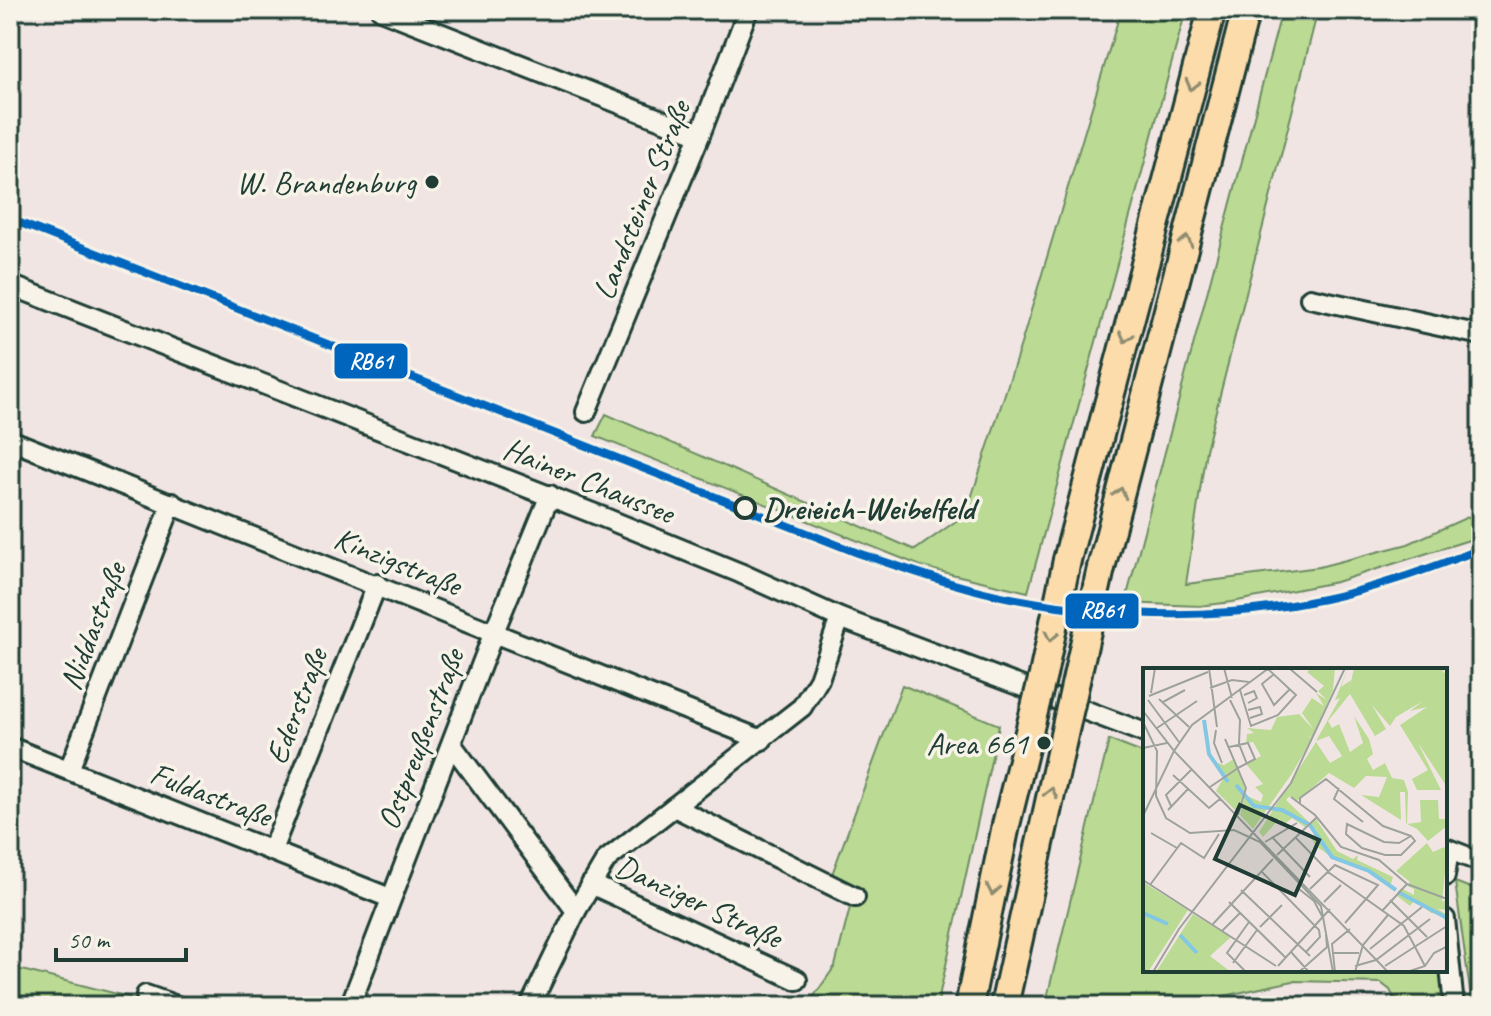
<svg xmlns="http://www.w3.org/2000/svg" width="1491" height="1016" font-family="Caveat,sans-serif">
	<rect width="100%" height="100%" fill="#f1e5e3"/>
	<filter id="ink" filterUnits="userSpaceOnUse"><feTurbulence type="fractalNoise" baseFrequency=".0125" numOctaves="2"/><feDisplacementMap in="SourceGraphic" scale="16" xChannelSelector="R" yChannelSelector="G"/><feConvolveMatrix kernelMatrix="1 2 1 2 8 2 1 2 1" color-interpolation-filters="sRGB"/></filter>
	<g filter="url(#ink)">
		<g fill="#bbdb94" stroke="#6d8c64" stroke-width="2">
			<path d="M1121,10h65l-158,582 -102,-24 -331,-132 11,-22 309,136 51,-36 55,-170z"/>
			<path d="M1282,10h36l-112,440 -20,134 133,-17 89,-23 73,-33v22l-12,7 -133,42 -104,20 -32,4 -75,-3z"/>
			<path d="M902,685l97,40 -62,281h-130l28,-40 20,-78 -24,-11z"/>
			<path d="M1109,740l36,14v216h297l4,36h-48l-8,-16 -9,-7 -88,-2 -115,25h-133z"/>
			<path d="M1455,882l26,10v114h-9z"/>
			<path d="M10,967l131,33 -2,6h-129z"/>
		</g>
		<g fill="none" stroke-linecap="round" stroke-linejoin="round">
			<g stroke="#1f3d34" stroke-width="24">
				<g id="minor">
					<path d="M381,10l319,125"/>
					<path d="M10,285l595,233 135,55 100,45 305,115"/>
					<path d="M1310,298l171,37"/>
					<path d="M586,412l114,-277 48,-125"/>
					<path d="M10,440l752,300"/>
					<path d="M452,745l124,166"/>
					<path d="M10,747l380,151"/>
					<path d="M69,770l103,-267"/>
					<path d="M674,807l181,90"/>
					<path d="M1445,848l36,14"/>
					<path d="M272,850l105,-266"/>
					<path d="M1445,876l4,-26"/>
					<path d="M591,884l206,96"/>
					<path d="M1445,919l9,87"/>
					<path d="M146,995l31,11"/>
					<path d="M350,1006l144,-374 56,-137"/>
					<path d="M530,1006l46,-95 30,-51 196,-153 17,-28 21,-61"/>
				</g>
			</g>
			<g stroke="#1f3d34" stroke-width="32">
				<g id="highway">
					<path d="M1067,560l145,-550"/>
					<path d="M1101,568l145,-558"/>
				</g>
			</g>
			<use href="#minor" stroke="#f7f3e8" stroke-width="18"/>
			<use href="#highway" stroke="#fddcac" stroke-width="26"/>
			<g stroke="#1f3d34" stroke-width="32" stroke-linecap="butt">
				<g id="highway-bridge">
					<path d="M969,1006l37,-181 37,-150 24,-115"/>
					<path d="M1004,1006l97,-438"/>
				</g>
			</g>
			<use href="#highway-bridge" stroke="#fddcac" stroke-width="26"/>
			<g stroke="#f7f3e8" stroke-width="14">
				<path id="rail-1" d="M10,219l848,334c52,17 104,36 158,46 101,19 207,21 308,0 54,-11 106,-31 157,-50"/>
			</g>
			<use href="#rail-1" stroke="#0065bd" stroke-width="8"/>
		</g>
		<defs><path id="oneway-chevron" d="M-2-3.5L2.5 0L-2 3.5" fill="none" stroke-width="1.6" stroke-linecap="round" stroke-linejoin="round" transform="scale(2)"/></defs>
		<g stroke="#8e8c70">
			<use href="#oneway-chevron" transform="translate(1192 85) rotate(105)"/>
			<use href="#oneway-chevron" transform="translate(1186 241) rotate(-75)"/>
			<use href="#oneway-chevron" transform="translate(1126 337) rotate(105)"/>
			<use href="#oneway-chevron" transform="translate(1120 493) rotate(-75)"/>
			<use href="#oneway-chevron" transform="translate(1051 636) rotate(102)"/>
			<use href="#oneway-chevron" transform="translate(1051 793) rotate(-77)"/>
			<use href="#oneway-chevron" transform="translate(993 890) rotate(101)"/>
		</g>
	</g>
	<g fill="#1f3d34" stroke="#f7f3e8" stroke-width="3">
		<circle cx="432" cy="182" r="8"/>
		<circle cx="1044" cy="743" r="8"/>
	</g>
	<circle fill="#f7f3e8" stroke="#1f3d34" stroke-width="4" cx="745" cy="508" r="10"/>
	<g text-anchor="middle" stroke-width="7" stroke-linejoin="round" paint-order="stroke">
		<g font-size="32" fill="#1f3d34" stroke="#f7f3e8" text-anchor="end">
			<text x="416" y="193">W. Brandenburg</text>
			<text x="1028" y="754">Area 661</text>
		</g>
		<g font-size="32" fill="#1f3d34" stroke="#f7f3e8">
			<text transform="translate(641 200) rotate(-68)" y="11">Landsteiner Straße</text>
			<text transform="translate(589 480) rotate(22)" y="11">Hainer Chaussee</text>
			<text transform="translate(398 561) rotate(22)" y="11">Kinzigstraße</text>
			<text transform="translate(92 626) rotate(-69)" y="11">Niddastraße</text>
			<text transform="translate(296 706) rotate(-69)" y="11">Ederstraße</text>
			<text transform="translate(420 739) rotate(-69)" y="11">Ostpreußenstraße</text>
			<text transform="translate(211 794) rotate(21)" y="11">Fuldastraße</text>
			<text transform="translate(699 901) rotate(25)" y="11">Danziger Straße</text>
		</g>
		<g font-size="32" font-weight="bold" fill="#1f3d34" stroke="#f7f3e8" text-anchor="start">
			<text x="763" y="519">Dreieich-Weibelfeld</text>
		</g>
	</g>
	<g transform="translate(1143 668)">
		<rect width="304" height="304" fill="#f1e5e3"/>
		<path d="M169,0h23l-2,22 -21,48 -5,-3 5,4 -21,36 -38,54 -13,-14 5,-20 16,7 2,-7 -8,-8 8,-3 -17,-20 15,-8 -8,-14 -7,1 1,-9 7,-1 -7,-5 24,2 6,-13 22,-3 15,16 -12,-17 10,-15 12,8 -8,-13 11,7 -9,-9 6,-5 -17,-14zM205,0l-7,19 10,-7 -2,11 5,-23h93l-5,4 5,1v114l-29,-44 23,47h-24l-5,-11 16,-9 -28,-45 27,-18 -17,4 13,-10 -27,16 -6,9 -18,-21 14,24 -11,7 -25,-42 -22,27 4,7 7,-4 11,28 13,-9 -9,-27 15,23 4,15 -6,5 6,11 12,-7 7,15 12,2 4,12 -1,32 14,-2 -1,-22h18l1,19h8v7l-19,15 -11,-12 -10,-5 -1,-1 -1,-31h-5l1,28 -40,-25 18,2 8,-20 -21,-1 -12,12 -25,-15 -33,29 -6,-6 -4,4 24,23 -5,4 -13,-9 -7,6 -6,-5 -16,18 -4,-5 57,-90 14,21 12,-7 -13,-20 -13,5 24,-43 -5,2zM91,91l11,29 -7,25 -22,-22 8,-14 -10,-15 10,3zM173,151l21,32 16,8 5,-4 -1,5 36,17 -3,10 -20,-17 -33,-9 -21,-15 -5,-8 6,-7 -6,-7zM284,175l6,9 11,-5 3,5 -5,50 5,-3v11l-9,-1 9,6v9l-6,-10 -10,-1 -16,-13 -5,6 -14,-11 5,-7 13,7v-6l-7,-3 3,-4 -14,-11zM0,214l45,28 -40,62h-5zM50,246l38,23 -21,19 21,16h-75z" fill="#bbdb94"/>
		<path fill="none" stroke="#82c7e3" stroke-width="4" d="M61,52l5,34 19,28M93,117l18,21 28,4 28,15 22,32 37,14 27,19M255,224l49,26M0,245l25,11M37,267l17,18"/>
		<path fill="none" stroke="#9da29d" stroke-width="2" d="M66,0l8,59M81,0l8,30M126,0l-77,57 -18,26 214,221M146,0l28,24M130,7l-11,9 12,21 16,-16M67,20l22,-8 17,2M97,22l11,36 27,-11 18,-20 -28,-26M8,25l4,-25M101,27l10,-4 3,7 -9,5M6,28l59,-24M16,31l30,28M5,32l31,42M87,32l10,20 -1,24 8,20M20,34l22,-12M105,42l12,-3 2,7 -12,4M0,43l31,40 -31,65M0,54l14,29 -1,45 10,22 24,15 44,-3 26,12 61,64 12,66M14,60l40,-27M73,62l-2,13 8,20M82,71l21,49 -8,27M86,79l19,-4 7,16 -17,9M0,80l24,-5M30,107l36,33 12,-10M67,119l28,-19M196,120l-5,11 29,23M148,129l24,18 26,32 38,13 28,24M157,137v-7l26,-19 57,47 28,10M28,138l-5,-11 26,-26M25,142l20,-21M204,156l37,18 15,1 12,-7 4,5 -14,14h-16l-23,-7 -16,-14zM8,165l26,15M129,169l38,40M152,169l33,34M122,174l32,-19M134,187l39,-37M118,203l58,59 1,7 -14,15M185,204l76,54 21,40M0,212l133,86M264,216l40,15M7,217l31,-42 23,15 15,-24M156,221l15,12 9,17M167,221l25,-24 43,20 -12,14M98,222l69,66M247,232l37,37M86,234l56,55M181,234l17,-17M239,243l25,-27M202,255l21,-24M70,256l60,-65M117,259l22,-22M79,263l18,-18M227,281l52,-42M148,284l18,20M189,285h27M90,295l24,-33M135,298l52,-57M212,298l21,-6 54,-41M242,298l62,-40M10,304l26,-43 112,-146 54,-115M103,304l-19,-19 22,-31M156,304l28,-25 -1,-12M192,304l-3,-28 18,-15M212,304l8,-27 25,-30M264,304l18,-6 9,-13 12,-6"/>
		<path fill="#1f3d34" fill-opacity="0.15" stroke="#1f3d34" stroke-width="4" d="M97,137l79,35 -24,55 -80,-36z"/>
		<rect width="304" height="304" fill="none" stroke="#1f3d34" stroke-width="4"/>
	</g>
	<g stroke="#f7f3e8" stroke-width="3">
		<rect x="333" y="342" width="76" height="38" rx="8" fill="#0065bd"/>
		<rect x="1064" y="592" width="76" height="38" rx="8" fill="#0065bd"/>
	</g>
	<g font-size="22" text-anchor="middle" font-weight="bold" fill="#fff">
		<text x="371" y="369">RB61</text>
		<text x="1102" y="618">RB61</text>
	</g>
	<rect width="1491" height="1016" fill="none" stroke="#f7f3e8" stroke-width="40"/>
	<rect x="20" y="20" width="1451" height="976" fill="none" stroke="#1f3d34" stroke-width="3" filter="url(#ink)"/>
	<path d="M56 948v12h130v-12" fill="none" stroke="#1f3d34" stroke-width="4"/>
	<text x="68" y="948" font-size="24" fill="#1f3d34" stroke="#f7f3e8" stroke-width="6" paint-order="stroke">50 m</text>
</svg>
